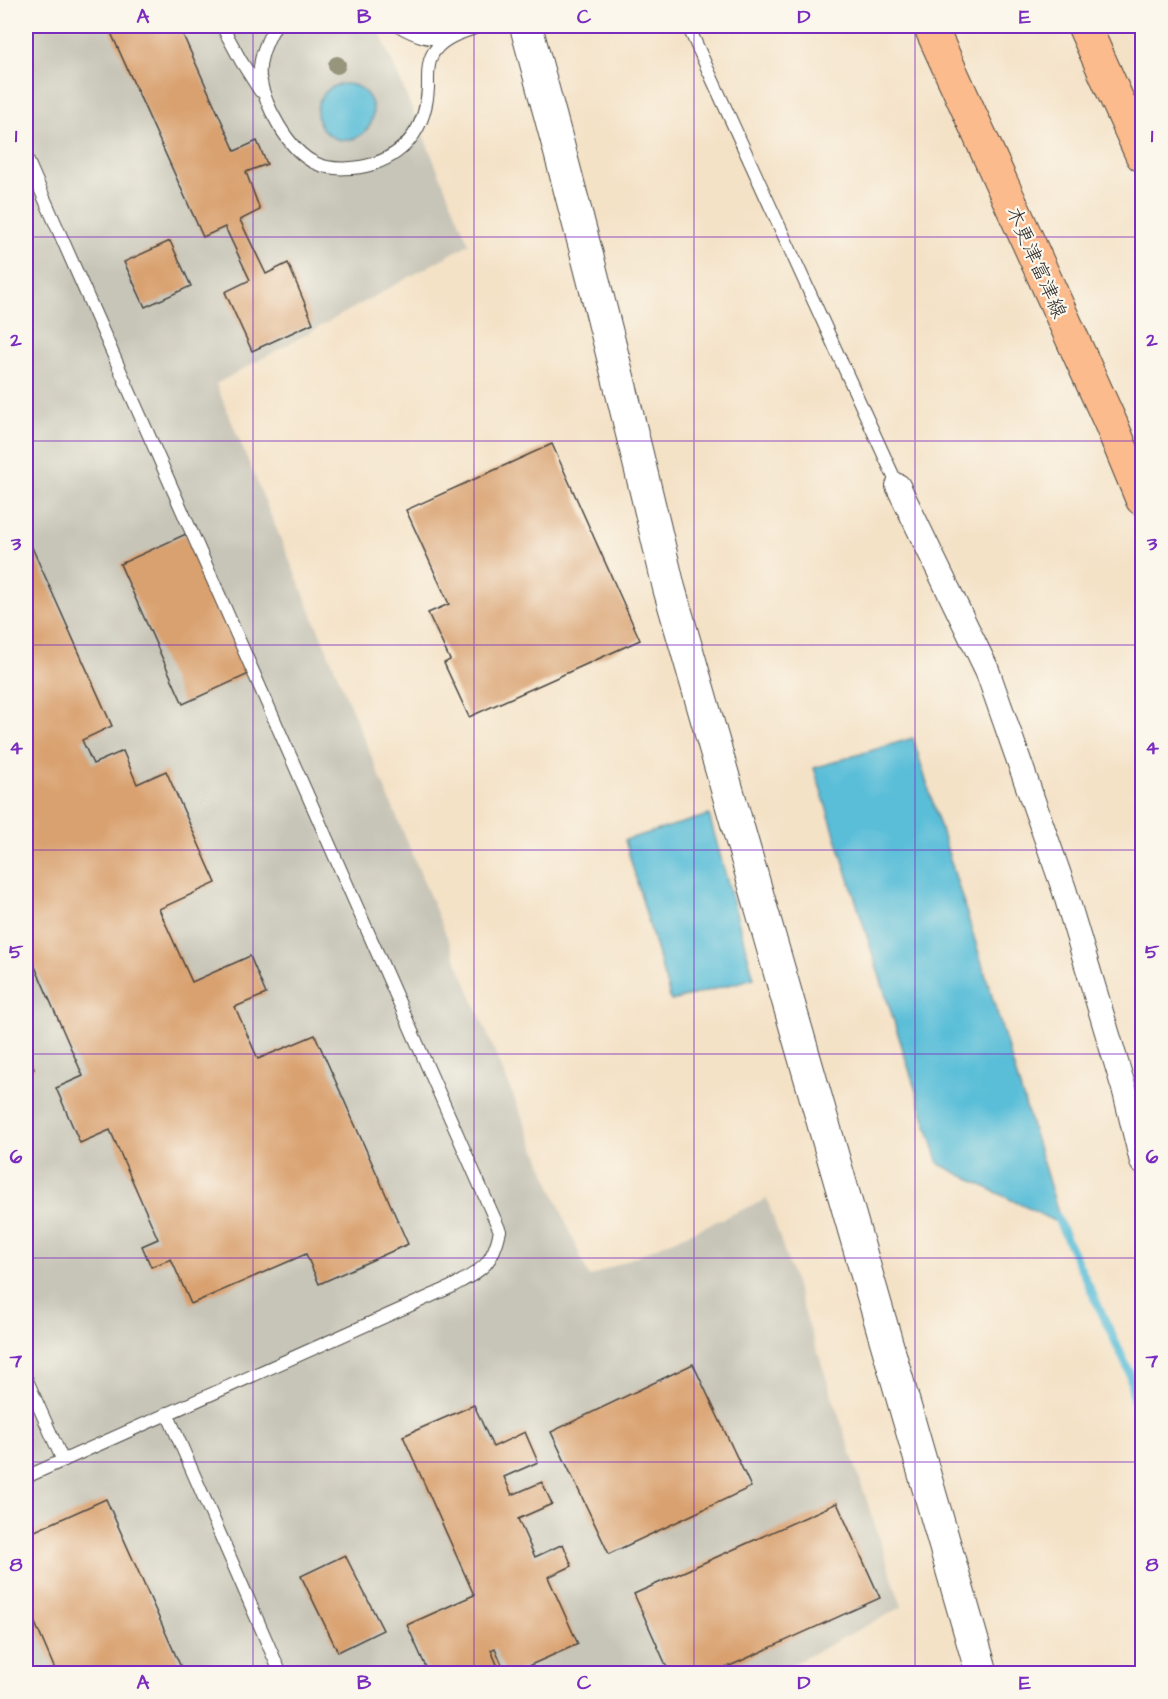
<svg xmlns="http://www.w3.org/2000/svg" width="1168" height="1699" font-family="'Architects Daughter','Klee One',sans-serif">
	<rect width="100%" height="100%" fill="#fbf7ec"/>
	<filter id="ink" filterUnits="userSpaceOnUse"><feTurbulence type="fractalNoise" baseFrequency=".0167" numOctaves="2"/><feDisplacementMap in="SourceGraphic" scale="12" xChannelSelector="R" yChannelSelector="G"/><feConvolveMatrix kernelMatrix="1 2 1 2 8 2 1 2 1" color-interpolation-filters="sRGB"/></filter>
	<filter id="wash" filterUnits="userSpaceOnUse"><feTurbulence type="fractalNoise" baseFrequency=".008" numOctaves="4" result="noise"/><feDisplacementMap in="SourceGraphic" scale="24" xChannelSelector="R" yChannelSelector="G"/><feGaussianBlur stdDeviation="1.35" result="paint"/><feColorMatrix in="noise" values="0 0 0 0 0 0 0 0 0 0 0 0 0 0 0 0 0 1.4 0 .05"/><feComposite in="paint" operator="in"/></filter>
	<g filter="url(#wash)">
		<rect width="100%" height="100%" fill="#f4e2c7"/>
		<path fill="#c7c5b8" d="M26,26h351l92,218 -253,140 373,893 178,-78 135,408 -126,66 -750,1z"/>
		<g fill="#5abed8" stroke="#427482" stroke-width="1.5">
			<circle cx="345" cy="112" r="28"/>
			<path d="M913,738l149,487 -123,-61 -125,-396z"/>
			<path d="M709,815l45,163 -83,23 -46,-161z"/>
		</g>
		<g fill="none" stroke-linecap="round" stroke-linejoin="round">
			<path stroke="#5abed8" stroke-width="8" d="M1056,1216l73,155 13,79"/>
		</g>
		<g id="blocks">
			<g fill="#d9a170">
				<path d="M108,26h71l56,125 22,-10 10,23 -21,8 14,38 -20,10 26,54 22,-11 25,60 -61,28 -27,-59 25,-12 -25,-53 -22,10z"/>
				<path d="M170,241l21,45 -46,21 -21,-45z"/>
				<path d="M552,444l88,196 -171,77 -25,-54 6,-3 -22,-47 21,-9 -43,-94z"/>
				<path d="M26,534l86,192 -30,14 11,24 30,-13 14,33 29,-13 50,112 -57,26 33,73 58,-26 16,38 -31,13 23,52 57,-24 93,209 -89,40 -13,-30 -115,50 -20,-45 -20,8 -9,-21 16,-7 -48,-109 -30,13 -24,-55 27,-12 -57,-130z"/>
				<path d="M186,534l63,140 -66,30 -63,-140z"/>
				<path d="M26,1051l8,18 -8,4z"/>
				<path d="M693,1364l58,123 -142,67 -58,-122z"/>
				<path d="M474,1405l19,42 32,-15 13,30 -34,15 8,18 30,-13 10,22 -34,15 17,38 28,-13 9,22 -24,11 30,67 -68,30h-4l-11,-26 -4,2 10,24h-72l-22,-49 67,-30 -71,-159z"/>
				<path d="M106,1499l78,175h-127l-31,-72v-67z"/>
				<path d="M837,1503l43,95 -168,76h-42l-36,-80z"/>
				<path d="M345,1555l38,75 -45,22 -37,-76z"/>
			</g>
		</g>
	</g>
	<g filter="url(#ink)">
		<use href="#blocks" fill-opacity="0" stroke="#494642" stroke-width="1.5"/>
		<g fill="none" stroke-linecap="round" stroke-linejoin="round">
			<g stroke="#494642" stroke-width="14">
				<g id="service">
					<path d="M222,26l19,35 19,30"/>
					<path d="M275,26c-8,14 -17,34 -15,51 4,28 29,74 55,86 16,8 42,6 58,1 36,-12 53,-40 55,-76 0,-13 -1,-29 8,-39 11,-13 28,-17 44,-23"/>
					<path d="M399,26c16,9 29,14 48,13"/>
					<path d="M688,26l210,460"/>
					<path d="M26,157l474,1074c-8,36 -19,39 -49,56l-425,190"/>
					<path d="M26,1378l37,83"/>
					<path d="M167,1413l114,261"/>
				</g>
			</g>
			<g stroke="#494642" stroke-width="26">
				<path id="minor" d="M898,486l89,184 77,219 61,203 17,70"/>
			</g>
			<g stroke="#494642" stroke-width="34">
				<path id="tertiary" d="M526,26c51,186 99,374 143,562l313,1086"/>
			</g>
			<g stroke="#494642" stroke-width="35">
				<g id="primary">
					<path d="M930,26l181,398 31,75"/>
					<path d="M1084,26l58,129"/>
				</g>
			</g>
			<use href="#service" stroke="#fff" stroke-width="12"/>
			<use href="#minor" stroke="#fff" stroke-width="24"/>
			<use href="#tertiary" stroke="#fff" stroke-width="32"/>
			<use href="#primary" stroke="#fbbb8c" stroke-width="33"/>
		</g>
		<circle fill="#98957d" cx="337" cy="65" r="9"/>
	</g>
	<path fill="none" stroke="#7b2cbf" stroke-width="1.5" stroke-opacity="0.55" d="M253,26v1648M474,26v1648M694,26v1648M915,26v1648M26,237h1116M26,441h1116M26,645h1116M26,850h1116M26,1054h1116M26,1258h1116M26,1462h1116"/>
	<g text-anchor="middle" stroke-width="4.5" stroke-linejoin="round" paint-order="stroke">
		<g font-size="20" fill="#2b2b2b" stroke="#fbf7ec">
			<text transform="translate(1037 262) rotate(66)" y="7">木更津富津線</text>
		</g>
	</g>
	<rect width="1168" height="1699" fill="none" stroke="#fbf7ec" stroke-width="66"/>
	<rect x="33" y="33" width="1102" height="1633" fill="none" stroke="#7b2cbf" stroke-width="2"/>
	<g font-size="20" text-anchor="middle" font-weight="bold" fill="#7b2cbf">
		<text x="143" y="23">A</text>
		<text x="364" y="23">B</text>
		<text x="584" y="23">C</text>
		<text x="804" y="23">D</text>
		<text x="1025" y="23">E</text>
		<text x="16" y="142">1</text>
		<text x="1152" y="142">1</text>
		<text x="16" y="346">2</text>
		<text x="1152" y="346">2</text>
		<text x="16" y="550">3</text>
		<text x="1152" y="550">3</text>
		<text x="16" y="754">4</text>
		<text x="1152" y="754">4</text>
		<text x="16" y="958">5</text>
		<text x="1152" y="958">5</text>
		<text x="16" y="1163">6</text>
		<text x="1152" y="1163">6</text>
		<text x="16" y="1367">7</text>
		<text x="1152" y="1367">7</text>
		<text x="16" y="1571">8</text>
		<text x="1152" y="1571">8</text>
		<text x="143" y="1689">A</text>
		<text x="364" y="1689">B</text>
		<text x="584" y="1689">C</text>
		<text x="804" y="1689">D</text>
		<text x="1025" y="1689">E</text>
	</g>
</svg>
